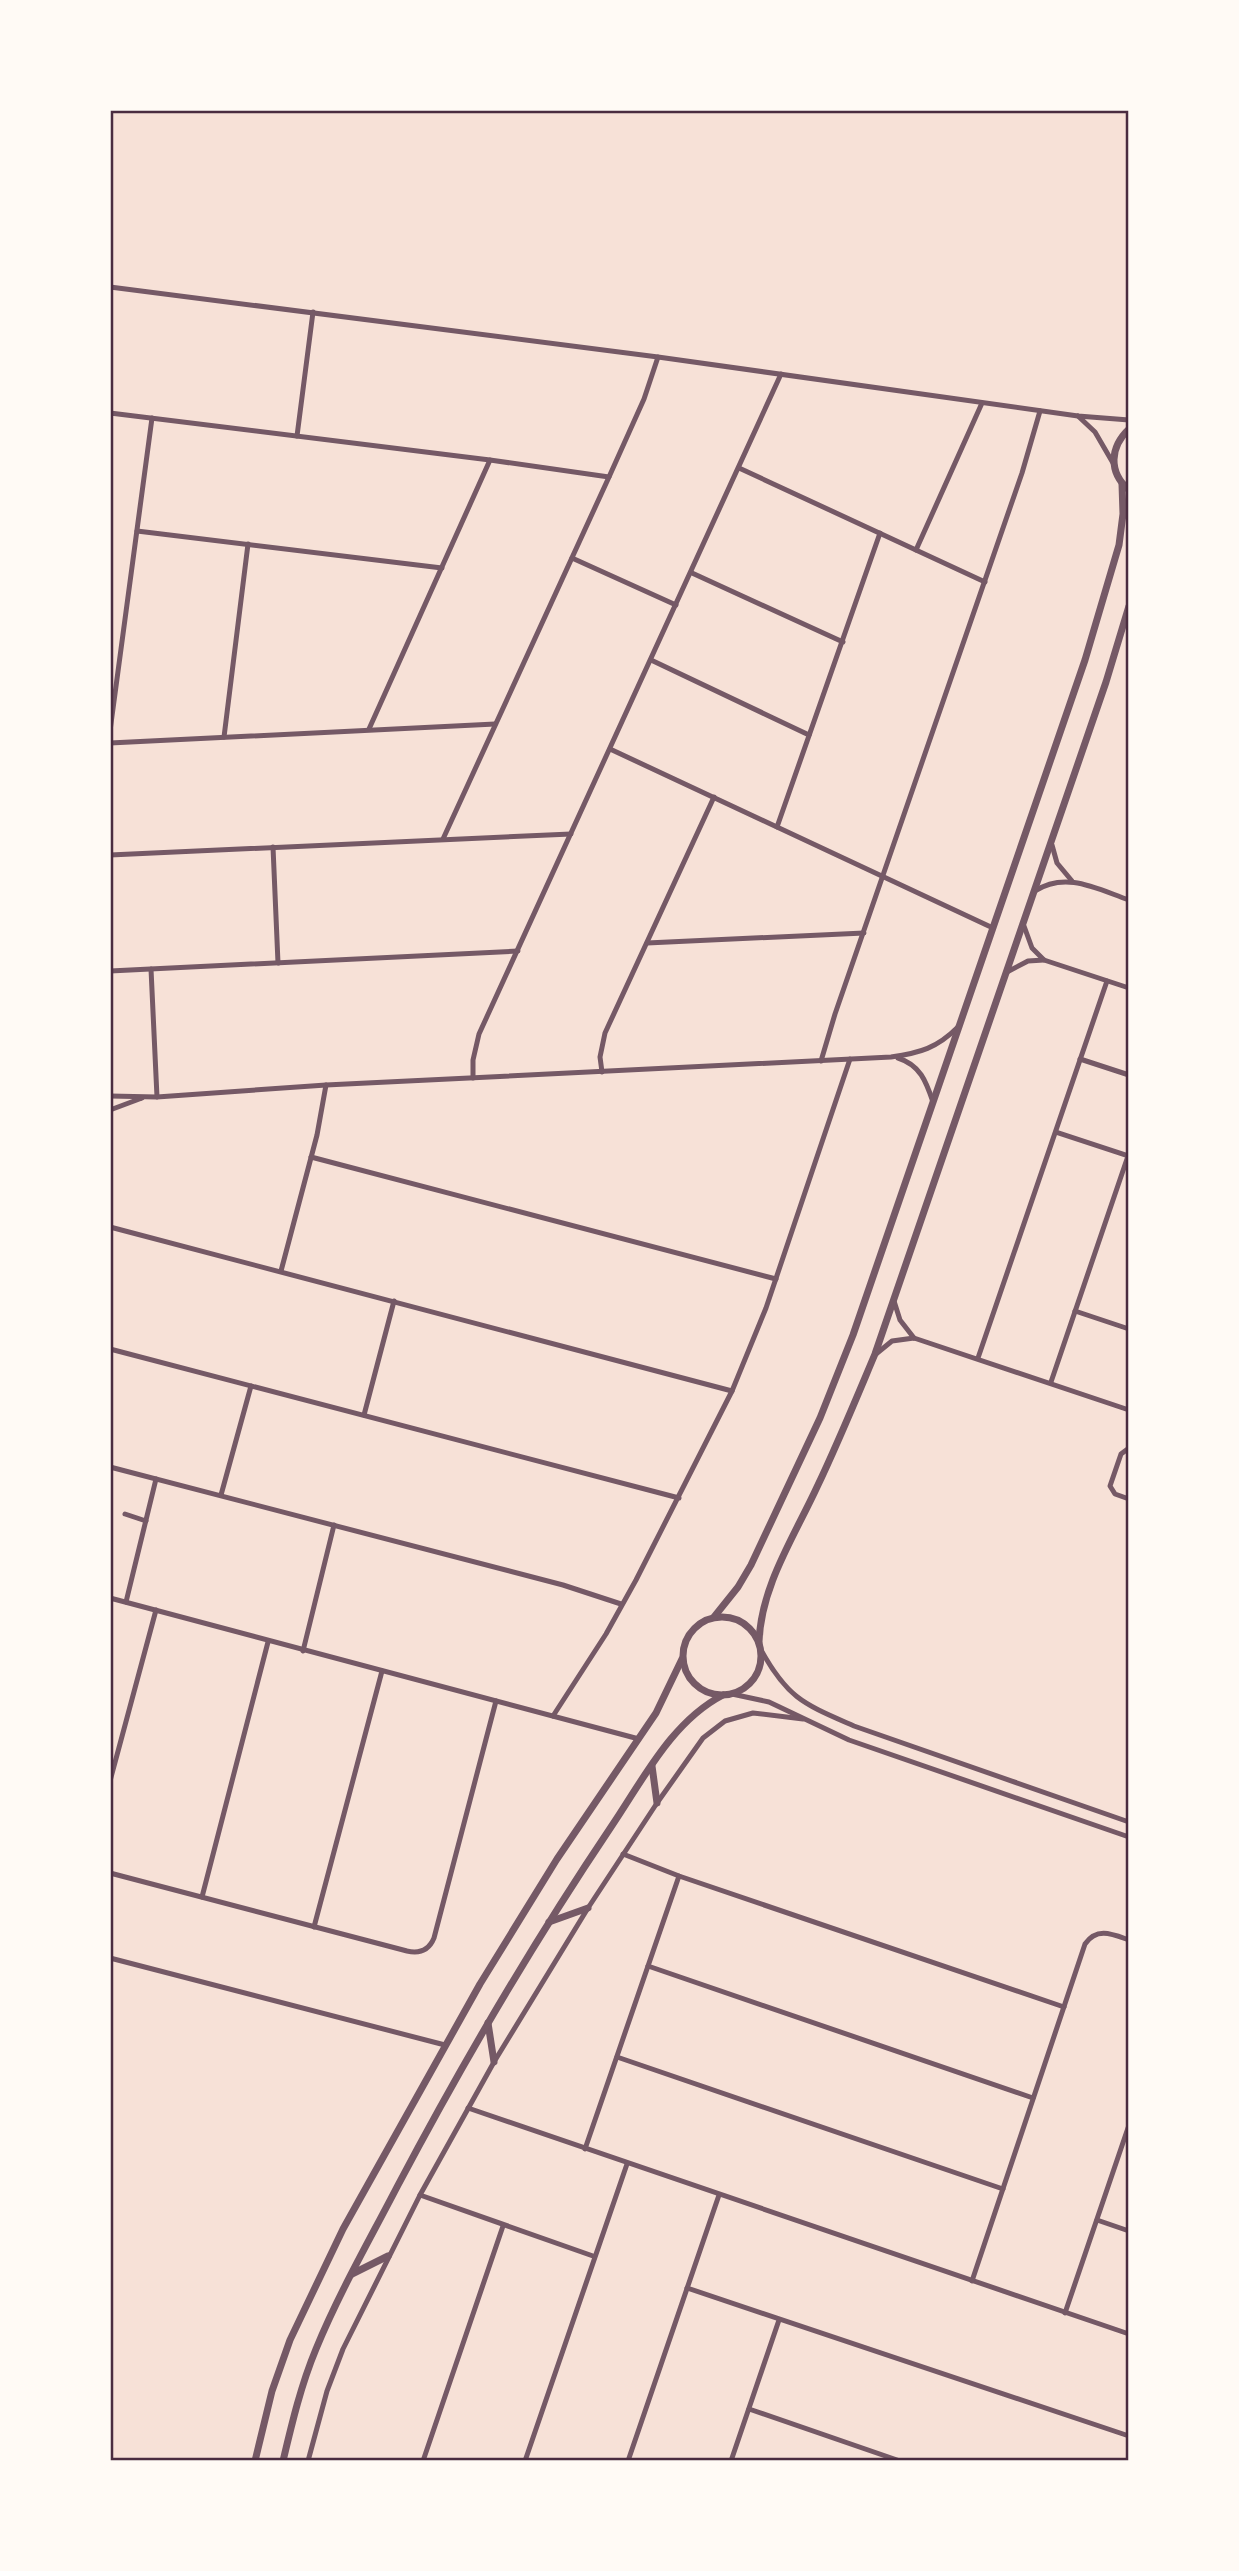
<svg xmlns="http://www.w3.org/2000/svg" width="1239" height="2571" font-family="Helvetica,sans-serif">
	<rect width="100%" height="100%" fill="#f7e1d7"/>
	<g fill="none" stroke-linecap="round" stroke-linejoin="round">
		<g stroke="#755966" stroke-width="5">
			<path d="M110,287l548,70 420,59 51,4"/>
			<path d="M110,413l380,47 119,17"/>
			<path d="M1078,416l17,16 18,31"/>
			<path d="M297,436l16,-124"/>
			<path d="M739,468l246,114"/>
			<path d="M137,531l305,37"/>
			<path d="M916,550l66,-147"/>
			<path d="M572,558l104,47"/>
			<path d="M692,573l151,69"/>
			<path d="M651,660l158,75"/>
			<path d="M369,729l121,-269"/>
			<path d="M110,731l42,-313"/>
			<path d="M224,737l24,-193"/>
			<path d="M110,743l385,-19"/>
			<path d="M610,749l383,179"/>
			<path d="M777,827l103,-294"/>
			<path d="M443,839l166,-362 35,-78 14,-42"/>
			<path d="M1052,845l5,18 15,18"/>
			<path d="M273,847l5,116"/>
			<path d="M110,855l461,-21"/>
			<path d="M1035,891c31,-20 62,-2 94,9"/>
			<path d="M1024,926l8,22 12,12 85,28"/>
			<path d="M647,943l217,-10"/>
			<path d="M151,969l6,128"/>
			<path d="M110,971l408,-20"/>
			<path d="M1007,972l21,-11 16,-1"/>
			<path d="M898,1058c22,7 28,23 35,44"/>
			<path d="M1080,1059l49,16"/>
			<path d="M821,1061l14,-47 187,-541 18,-62"/>
			<path d="M602,1072l-2,-15 5,-24 109,-236"/>
			<path d="M473,1078v-18l6,-26 302,-660"/>
			<path d="M110,1096l47,1 169,-12 565,-28c29,-4 46,-9 67,-30"/>
			<path d="M110,1110l32,-12"/>
			<path d="M1056,1132l73,24"/>
			<path d="M311,1157l465,122"/>
			<path d="M110,1227l622,164"/>
			<path d="M281,1271l36,-136 9,-50"/>
			<path d="M894,1301l6,19 14,18"/>
			<path d="M1075,1311l54,18"/>
			<path d="M110,1349l569,149"/>
			<path d="M876,1354l16,-13 22,-3 215,72"/>
			<path d="M978,1358l129,-377"/>
			<path d="M1051,1382l77,-226"/>
			<path d="M364,1415l30,-114"/>
			<path d="M1129,1448l-8,6 -11,32 5,8 14,5"/>
			<path d="M110,1467l453,118 58,19"/>
			<path d="M221,1495l30,-109"/>
			<path d="M125,1514l21,7"/>
			<path d="M110,1598l529,141"/>
			<path d="M126,1602l30,-123"/>
			<path d="M761,1650c27,49 43,54 93,76l275,96"/>
			<path d="M303,1651l31,-126"/>
			<path d="M732,1694l37,8 80,38 280,97"/>
			<path d="M553,1716l53,-82 30,-54 96,-189 34,-83 84,-249"/>
			<path d="M110,1781l46,-171"/>
			<path d="M623,1854l56,22 385,131"/>
			<path d="M110,1873l297,78c13,3 22,-1 27,-13l62,-237"/>
			<path d="M202,1897l66,-255"/>
			<path d="M314,1927l68,-256"/>
			<path d="M110,1958l335,87"/>
			<path d="M648,1966l385,132"/>
			<path d="M617,2057l386,132"/>
			<path d="M468,2108l661,226"/>
			<path d="M585,2149l94,-273"/>
			<path d="M420,2195l173,61"/>
			<path d="M1097,2220l32,11"/>
			<path d="M972,2281l113,-337c12,-17 27,-10 44,-4"/>
			<path d="M687,2288l442,148"/>
			<path d="M1065,2313l64,-188"/>
			<path d="M749,2409l151,52"/>
			<path d="M308,2461l19,-70 16,-42 77,-154 74,-133 94,-154 69,-105 46,-65 22,-17 28,-8 50,6"/>
			<path d="M423,2461l80,-235"/>
			<path d="M525,2461l102,-297"/>
			<path d="M628,2461l91,-266"/>
			<path d="M731,2461l48,-141"/>
		</g>
		<g stroke="#755966" stroke-width="7">
			<path d="M1129,429c-19,18 -21,43 0,61"/>
			<circle cx="722" cy="1656" r="39"/>
			<path d="M714,1617l24,-30 13,-22 69,-147 33,-83 232,-675 34,-115 4,-31 -1,-30"/>
			<path d="M759,1642c2,-56 35,-105 58,-155 21,-44 39,-88 58,-133l231,-672 23,-76"/>
			<path d="M652,1766l5,37"/>
			<path d="M549,1922l39,-14"/>
			<path d="M488,2023l6,39"/>
			<path d="M352,2274l36,-18"/>
			<path d="M255,2461l17,-70 18,-51 53,-111 137,-245 77,-125 99,-146 26,-54"/>
			<path d="M283,2461c9,-38 18,-76 33,-112 23,-56 53,-108 81,-162 65,-123 136,-244 214,-360 32,-47 60,-105 112,-132"/>
		</g>
	</g>
	<rect width="1239" height="2571" fill="none" stroke="#fffaf5" stroke-width="224"/>
	<rect x="112" y="112" width="1015" height="2347" fill="none" stroke="#4a2c40" stroke-width="2.5"/>
</svg>
